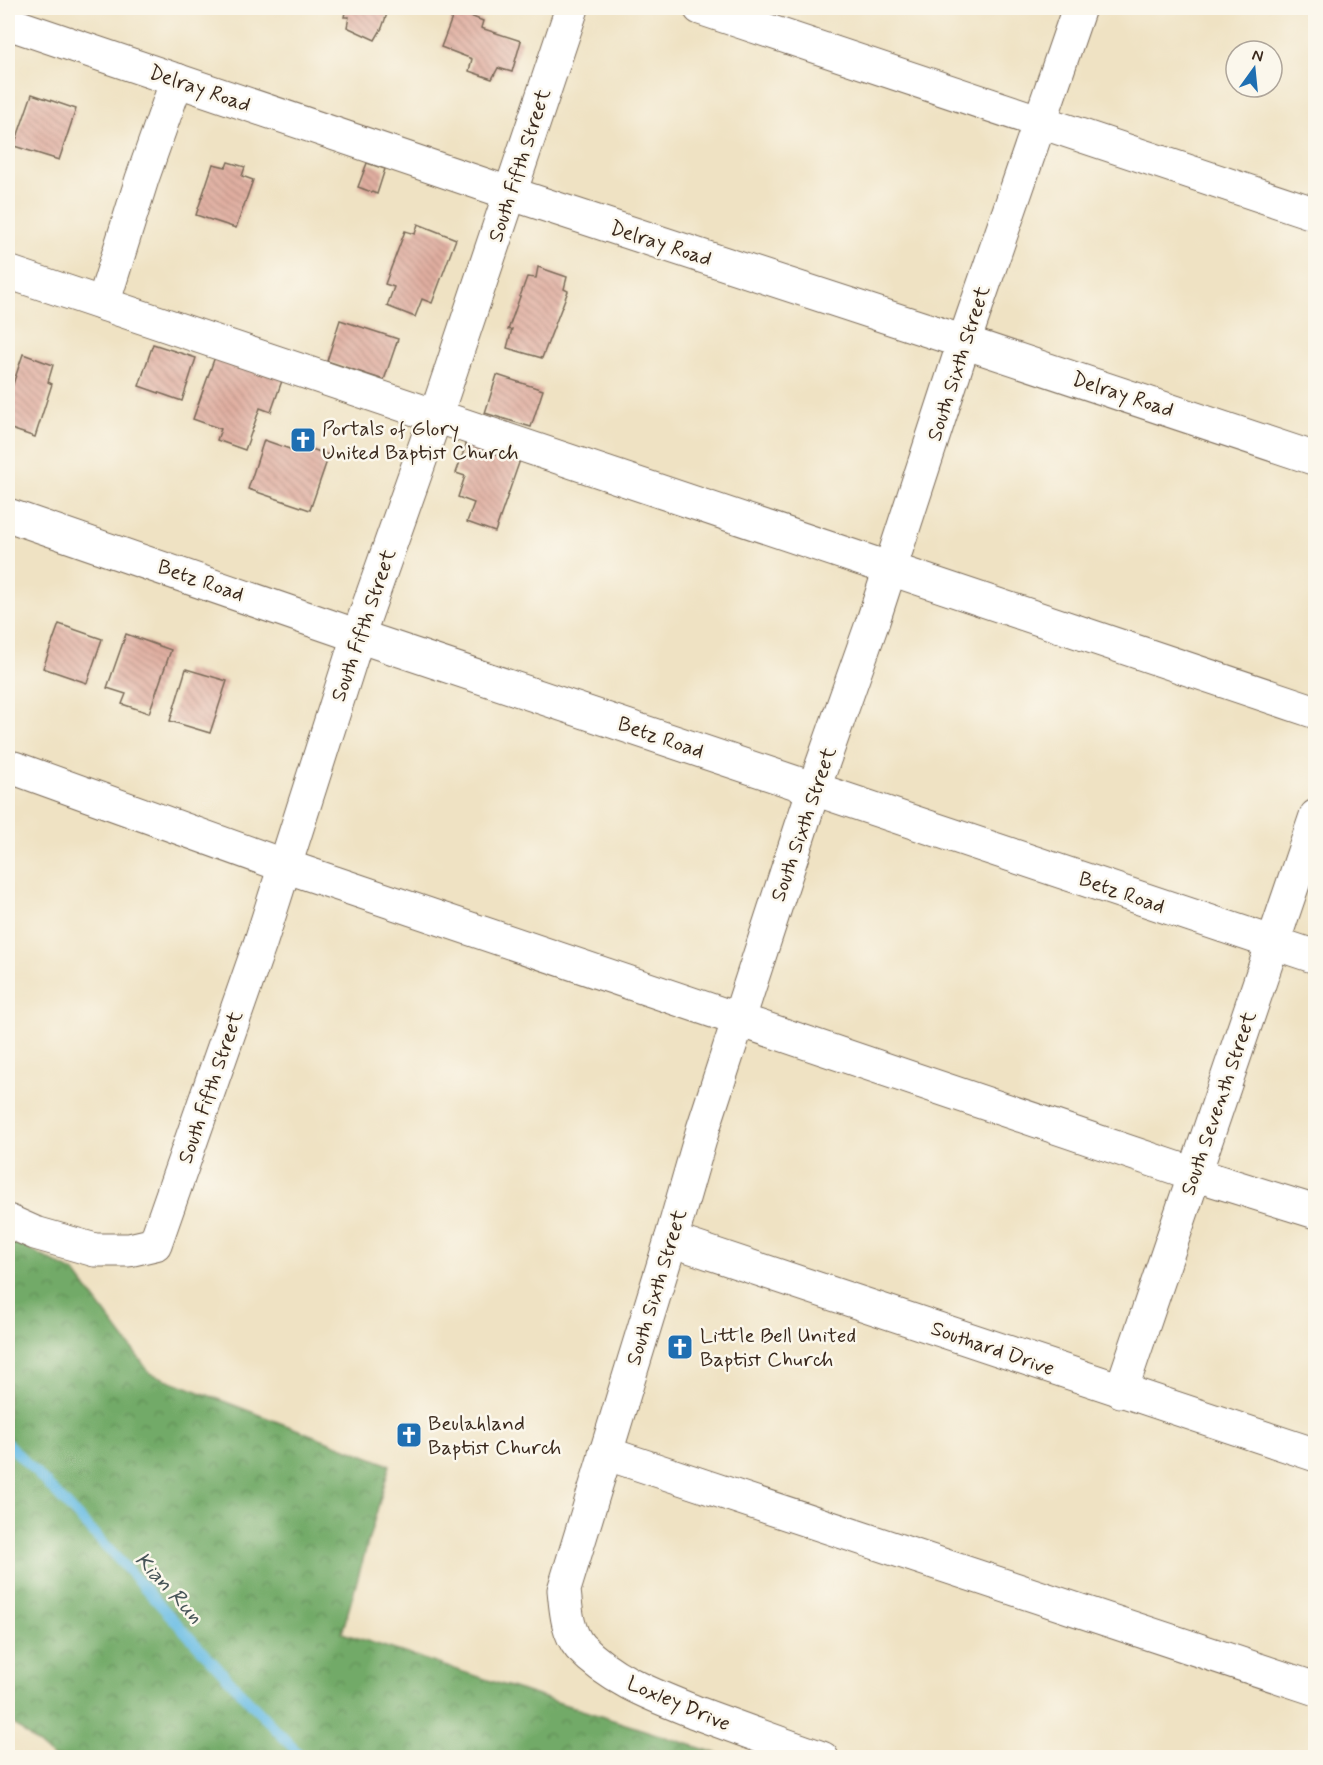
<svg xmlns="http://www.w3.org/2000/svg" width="1323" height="1765" font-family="Mynerve,sans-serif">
	<defs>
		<pattern id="forest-crowns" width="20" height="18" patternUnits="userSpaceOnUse" patternTransform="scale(1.5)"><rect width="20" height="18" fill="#72aa68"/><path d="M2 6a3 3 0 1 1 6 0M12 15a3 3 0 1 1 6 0" fill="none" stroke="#5f8b55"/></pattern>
		<pattern id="building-back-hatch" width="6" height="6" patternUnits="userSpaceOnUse" patternTransform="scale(1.5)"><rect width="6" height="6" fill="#e0aea0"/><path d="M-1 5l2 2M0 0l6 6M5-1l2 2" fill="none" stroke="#b78e82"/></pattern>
	</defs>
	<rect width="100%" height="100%" fill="#fbf7ec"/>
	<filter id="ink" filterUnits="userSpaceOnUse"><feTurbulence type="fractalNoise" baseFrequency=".0167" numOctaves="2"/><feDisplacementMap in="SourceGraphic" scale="12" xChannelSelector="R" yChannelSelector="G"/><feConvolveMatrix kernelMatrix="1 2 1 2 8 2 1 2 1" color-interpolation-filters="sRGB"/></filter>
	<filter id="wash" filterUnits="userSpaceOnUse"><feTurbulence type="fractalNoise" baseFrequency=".008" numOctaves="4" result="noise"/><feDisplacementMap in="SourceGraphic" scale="24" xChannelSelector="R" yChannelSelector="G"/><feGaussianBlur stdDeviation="1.35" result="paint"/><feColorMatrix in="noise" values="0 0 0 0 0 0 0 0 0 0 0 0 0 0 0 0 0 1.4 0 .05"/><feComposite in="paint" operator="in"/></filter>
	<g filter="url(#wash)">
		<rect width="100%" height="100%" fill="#efe2c3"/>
		<path fill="url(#forest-crowns)" stroke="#566a43" stroke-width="1.5" d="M8,1238l67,35 75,100 240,92 -48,168 386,124h-675l-45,-38z"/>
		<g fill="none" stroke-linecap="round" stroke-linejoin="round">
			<path stroke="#67bce4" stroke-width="10" d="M8,1444c101,101 195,211 295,314"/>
		</g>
		<g id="blocks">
			<g fill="url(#building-back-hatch)">
				<path d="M346,8h43l-7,20 -7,12 -28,-13 2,-10h-5z"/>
				<path d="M455,10l28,11 -2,7 40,13 -9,31 -14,-4 -6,11 -23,-8 3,-12 -31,-12z"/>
				<path d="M32,94l44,15 -17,51 -45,-14z"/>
				<path d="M228,162l17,5 -3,9 11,4 -17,48 -40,-13 17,-51 13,3z"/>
				<path d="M367,163l18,6 -8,25 -19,-7z"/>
				<path d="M418,224l38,15 -24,64 -10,-4 -7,18 -28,-11 7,-19 -9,-3 20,-53 10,3z"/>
				<path d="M538,267l29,10 -3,12 4,2 -26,67 -35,-10 5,-19 -4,1 19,-53 9,1z"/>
				<path d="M340,320l58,19 -14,41 -57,-19z"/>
				<path d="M153,344l43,14 -14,43 -43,-15z"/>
				<path d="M217,351l67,24 -13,37 -11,-4 -15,42 -28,-10 4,-11 -28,-10z"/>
				<path d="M23,354l30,11 -5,17 4,2 -17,53 -27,-9v-29z"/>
				<path d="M497,375l46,15 -12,37 -46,-14z"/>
				<path d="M264,440l37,13 2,-7 26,9 -19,55 -62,-21z"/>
				<path d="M467,442l53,18 -25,72 -28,-10 7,-19 -16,-6 7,-21 -9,-3z"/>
				<path d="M59,624l43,15 -15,44 -44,-15z"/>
				<path d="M126,634l45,16 -22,63 -27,-9 4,-10 -19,-6z"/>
				<path d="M186,669l41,12 -17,52 -40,-12z"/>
			</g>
		</g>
	</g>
	<g filter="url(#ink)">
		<use href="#blocks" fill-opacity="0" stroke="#7a6a58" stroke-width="1.5"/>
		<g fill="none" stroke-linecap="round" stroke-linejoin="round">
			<g stroke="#7a6a58" stroke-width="35">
				<g id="minor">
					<path d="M700,8l616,206"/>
					<path d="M8,23l501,170 455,149 352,117"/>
					<path d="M8,272l1308,440"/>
					<path d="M103,304l39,-125 35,-99"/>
					<path d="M8,515l350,121 958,321"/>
					<path d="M14,768l271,98 909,308 122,38"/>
					<path d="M8,1221l27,12 60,17h34l26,-6 106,-303 97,-305 78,-221 136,-407"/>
					<path d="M671,1240l645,215"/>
					<path d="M1121,1391l195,-575"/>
					<path d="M605,1453l711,236"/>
					<path d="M822,1758c-41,-14 -81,-29 -122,-44 -42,-17 -88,-33 -120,-67 -13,-15 -14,-38 -16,-57l107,-350 32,-111 111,-341 59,-167 91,-279 115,-334"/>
				</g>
			</g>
			<use href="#minor" stroke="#fff" stroke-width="33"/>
		</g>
	</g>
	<defs>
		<g id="church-square" transform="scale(1.35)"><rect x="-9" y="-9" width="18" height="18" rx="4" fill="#1f6fb2" stroke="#fbf7ec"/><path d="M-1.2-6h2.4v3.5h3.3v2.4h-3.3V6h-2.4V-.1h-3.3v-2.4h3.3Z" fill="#fff"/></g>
	</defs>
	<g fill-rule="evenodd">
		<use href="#church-square" x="303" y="440"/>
		<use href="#church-square" x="680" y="1347"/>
		<use href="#church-square" x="409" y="1435"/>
	</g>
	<g text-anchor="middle" stroke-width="5" stroke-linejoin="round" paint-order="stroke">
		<g font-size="21" fill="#3b2a1e" stroke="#fbf7ec">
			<text transform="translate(200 88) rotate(19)" y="7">Delray Road</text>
			<text transform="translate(519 165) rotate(-72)" y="7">South Fifth Street</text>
			<text transform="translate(661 243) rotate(18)" y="7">Delray Road</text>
			<text transform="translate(958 363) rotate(-72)" y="7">South Sixth Street</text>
			<text transform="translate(1123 394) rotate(18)" y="7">Delray Road</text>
			<text transform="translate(201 580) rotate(19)" y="7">Betz Road</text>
			<text transform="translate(363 625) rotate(-71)" y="7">South Fifth Street</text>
			<text transform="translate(661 737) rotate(19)" y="7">Betz Road</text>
			<text transform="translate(803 824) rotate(-71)" y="7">South Sixth Street</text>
			<text transform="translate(1122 892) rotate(19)" y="7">Betz Road</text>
			<text transform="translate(210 1087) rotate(-71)" y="7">South Fifth Street</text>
			<text transform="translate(1218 1103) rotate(-71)" y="7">South Seventh Street</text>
			<text transform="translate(656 1287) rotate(-73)" y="7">South Sixth Street</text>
			<text transform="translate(993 1348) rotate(19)" y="7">Southard Drive</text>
			<text transform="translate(679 1703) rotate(23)" y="7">Loxley Drive</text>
		</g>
		<g font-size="21" fill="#3b2a1e" stroke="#fbf7ec" text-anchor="start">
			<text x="322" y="435">Portals of Glory<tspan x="322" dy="24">United Baptist Church</tspan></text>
			<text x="700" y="1342">Little Bell United<tspan x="700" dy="24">Baptist Church</tspan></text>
			<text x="428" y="1430">Beulahland<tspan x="428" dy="24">Baptist Church</tspan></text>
		</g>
		<g font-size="22" font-style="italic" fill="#485659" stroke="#fbf7ec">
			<text transform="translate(170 1587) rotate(47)" y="8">Kian Run</text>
		</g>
	</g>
	<rect width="1323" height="1765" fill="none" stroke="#fbf7ec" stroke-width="30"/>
	<g transform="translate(1254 69) rotate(15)"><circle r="28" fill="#fbf7ec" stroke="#aea59a" stroke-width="1.5"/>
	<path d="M0-4.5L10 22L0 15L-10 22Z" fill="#1f6fb2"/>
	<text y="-9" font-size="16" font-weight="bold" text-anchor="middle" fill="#3b2a1e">N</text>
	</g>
</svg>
